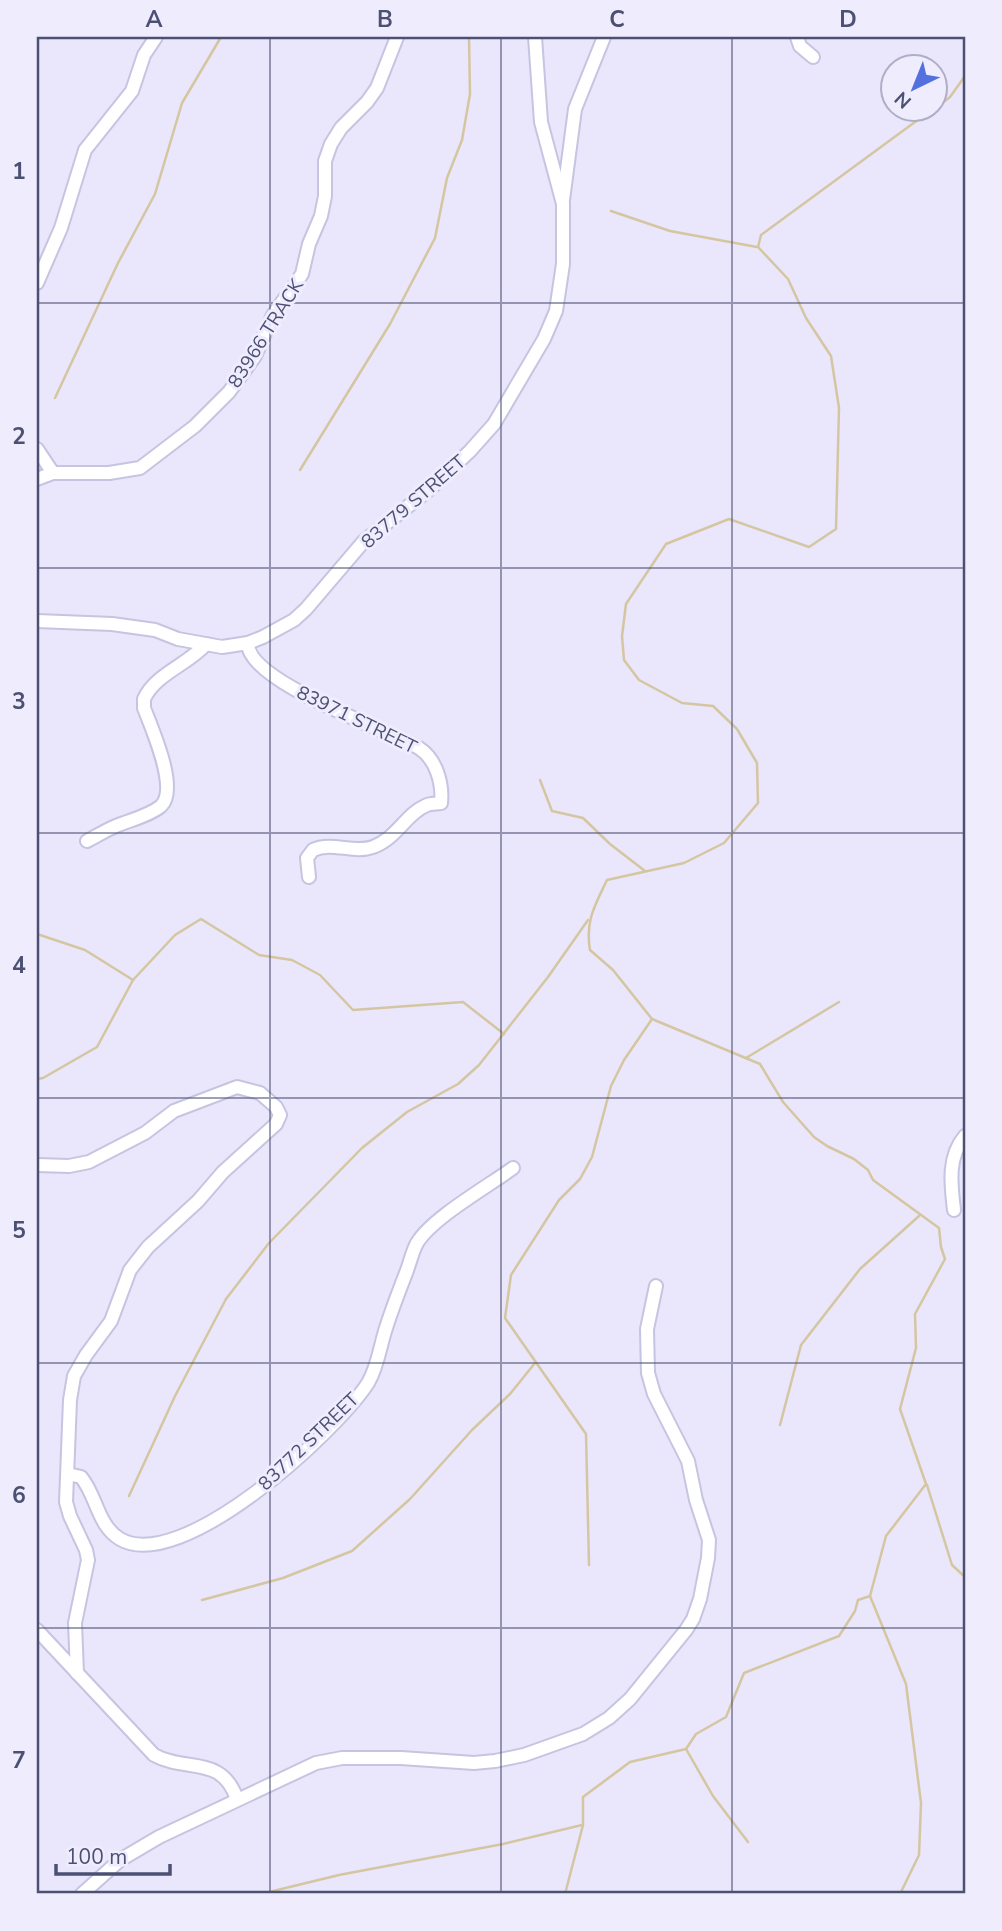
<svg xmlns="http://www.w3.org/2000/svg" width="1002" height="1931" font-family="'Nunito Sans',sans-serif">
	<rect width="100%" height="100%" fill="#eae6fb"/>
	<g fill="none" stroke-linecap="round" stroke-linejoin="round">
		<g stroke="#d5c6a2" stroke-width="2.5">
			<path d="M936,108l14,-11 15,-21"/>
			<path d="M611,211l59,20 87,16"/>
			<path d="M55,398l63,-135 37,-69 27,-91 39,-66"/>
			<path d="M300,470l90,-146 45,-86 12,-60 15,-38 8,-46 -1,-57"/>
			<path d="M540,780l12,31 31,7 27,26 35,27"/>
			<path d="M37,934l48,16 48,30"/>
			<path d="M746,1058l93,-56"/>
			<path d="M37,1079l6,-1 54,-31 36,-67 42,-45 26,-16 58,36 33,5 28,15 33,35 110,-8 41,32"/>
			<path d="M780,1425l21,-80 59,-76 59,-53"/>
			<path d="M927,1485l25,80 13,12"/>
			<path d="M129,1496l46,-100 51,-97 43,-56 93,-95 45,-36 51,-28 21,-19 69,-88 40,-57"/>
			<path d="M589,1565l-3,-131 -81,-116 6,-43 48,-75 21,-21 12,-22 19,-71 13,-26 28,-41"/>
			<path d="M870,1596l36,88 15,119 -2,52 -19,39"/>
			<path d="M202,1600l81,-22 69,-27 58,-52 62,-69 38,-36 25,-31"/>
			<path d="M686,1749l27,47 35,46"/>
			<path d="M261,1894l78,-19 164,-31 79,-19"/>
			<path d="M565,1894l18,-69v-28l47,-35 56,-13 10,-15 30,-17 18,-44 95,-37 16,-25 3,-11 12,-4 16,-60 40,-52 -26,-75 16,-61 -1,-34 30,-55 -4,-12 -2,-19 -66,-48 -5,-10 -14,-11 -27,-13 -13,-9 -31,-35 -23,-38 -108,-45 -39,-49 -23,-20c-5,-29 5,-45 17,-70l77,-17 40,-20 34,-40 -1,-40 -20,-34 -24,-23 -31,-3 -43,-23 -15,-20 -2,-24 4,-32 40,-60 63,-25 80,28 27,-18 3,-121 -8,-52 -25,-38 -18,-39 -30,-32 3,-12 173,-127"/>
		</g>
		<g stroke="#c5c5e1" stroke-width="16">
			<g id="minor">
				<path d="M797,37l3,9 13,11"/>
				<path d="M563,200l12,-91 29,-72"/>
				<path d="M37,283l24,-55 24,-78 47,-59 12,-36 12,-18"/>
				<path d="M37,449l16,24"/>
				<path d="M37,479l16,-6h56l31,-5 55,-42 34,-34 26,-36 18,-41 29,-41 7,-30 12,-28 4,-20v-35l6,-17 10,-16 26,-26 10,-14 20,-51"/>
				<path d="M37,621l75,3 43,6 23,9 44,8 26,-4 15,-6 31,-17 12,-11 58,-68 66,-52 40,-38 24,-27 50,-85 12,-28 7,-47v-60l-22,-82 -6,-85"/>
				<path d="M248,643c-2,38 139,87 171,105 17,11 24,35 22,55 -5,1 -11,0 -16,3 -19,8 -28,32 -52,41 -20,7 -41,-6 -60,3l-6,8 2,19"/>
				<path d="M87,841c10,-5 19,-11 29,-15 14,-6 33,-10 45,-20 18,-17 -9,-77 -17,-98v-9c11,-25 45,-35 62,-55"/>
				<path d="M37,1165l32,1 20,-4 56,-29 29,-22 63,-24 23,6 16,14 4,8 -4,9 -53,48 -25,29 -50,46 -18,23 -19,51 -25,34 -12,21 -4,24 -4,102 4,14 16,34 2,10 -13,63 2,50"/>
				<path d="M954,1210c-3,-25 -7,-53 11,-74"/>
				<path d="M68,1474l13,3c16,19 16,48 39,62 61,36 216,-107 248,-156 10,-17 12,-37 18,-55 6,-19 13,-37 20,-55 4,-10 6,-21 11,-30 15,-25 70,-56 96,-75"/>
				<path d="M37,1630l117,125c33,18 67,-1 83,44"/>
				<path d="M82,1894l38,-34 39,-23 157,-74 26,-5h59l73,5 21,-2 29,-6 59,-21 26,-16 21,-19 56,-69 7,-11 7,-20 8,-41 1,-18 -13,-40 -8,-39 -34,-67 -6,-21 -1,-44 9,-43"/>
			</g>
		</g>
		<use href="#minor" stroke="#fff" stroke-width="12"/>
	</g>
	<path fill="none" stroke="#4c5073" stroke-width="2" stroke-opacity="0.55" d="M270,37v1857M501,37v1857M732,37v1857M37,303h928M37,568h928M37,833h928M37,1098h928M37,1363h928M37,1628h928"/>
	<g text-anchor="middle" stroke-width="6" stroke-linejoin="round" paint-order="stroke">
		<g font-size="19" fill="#4c5073" stroke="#efecfe">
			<text transform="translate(265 333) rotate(-58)" y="7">83966 TRACK</text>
			<text transform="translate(413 501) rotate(-41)" y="7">83779 STREET</text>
			<text transform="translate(357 719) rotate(26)" y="7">83971 STREET</text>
			<text transform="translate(308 1441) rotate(-44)" y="7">83772 STREET</text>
		</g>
	</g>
	<rect width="1002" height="1931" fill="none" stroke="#efecfe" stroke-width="77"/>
	<g transform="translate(914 88) rotate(223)"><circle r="33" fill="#efecfe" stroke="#aeaec6" stroke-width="2"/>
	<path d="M0-5L12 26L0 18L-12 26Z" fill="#5271de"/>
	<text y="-10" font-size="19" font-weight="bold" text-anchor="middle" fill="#4c5073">N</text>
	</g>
	<path d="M56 1864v10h114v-10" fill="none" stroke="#4c5073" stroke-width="3.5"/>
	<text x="66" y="1864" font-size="21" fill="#4c5073" stroke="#efecfe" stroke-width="5" paint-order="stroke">100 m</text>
	<rect x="38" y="38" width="926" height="1854" fill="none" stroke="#4c5073" stroke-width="2.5"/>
	<g font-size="23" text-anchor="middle" font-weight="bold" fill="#4c5073">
		<text x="154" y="27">A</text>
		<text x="385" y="27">B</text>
		<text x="617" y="27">C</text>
		<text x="848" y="27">D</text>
		<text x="19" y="179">1</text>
		<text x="19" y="444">2</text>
		<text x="19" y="709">3</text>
		<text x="19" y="973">4</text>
		<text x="19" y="1238">5</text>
		<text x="19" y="1503">6</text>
		<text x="19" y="1768">7</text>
	</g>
</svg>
